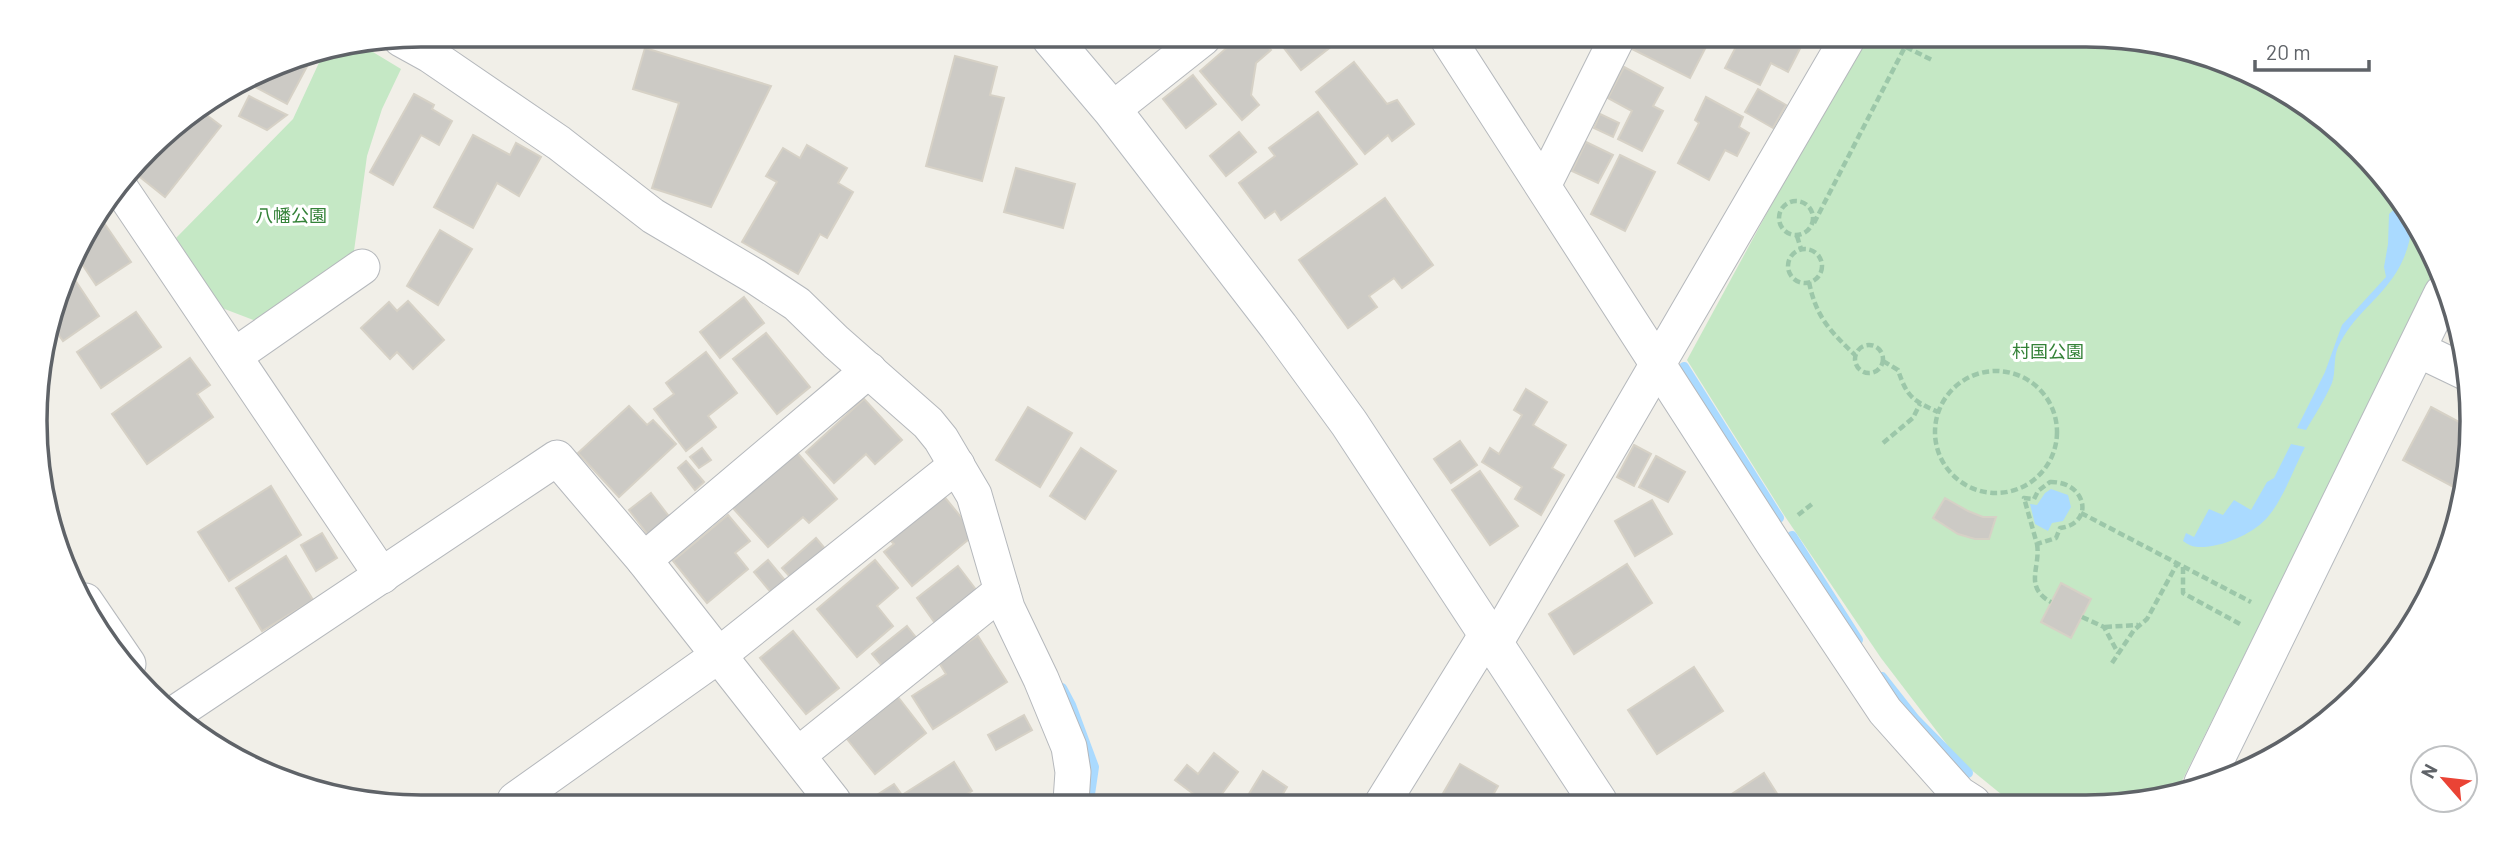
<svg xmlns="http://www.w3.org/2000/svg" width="2507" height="842" font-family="Barlow,'Noto Sans JP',sans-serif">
	<rect width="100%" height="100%" fill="#f1efe8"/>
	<g fill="#c5e8c5">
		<path d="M1865,41l297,2 139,57 106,107 27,66 -257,518 -40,13 -125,-1 -54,-44 -77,-101 -97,-143 -97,-155 100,-184z"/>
		<path d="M363,46l38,23 -19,40 -15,47 -13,95 -98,70 -34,-13 -46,-70 117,-119 30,-65z"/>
	</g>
	<g fill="#aadaff">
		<path d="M2402,202c19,19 4,59 -11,78 -18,25 -38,36 -53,67 -5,12 -2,25 -6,36 -7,16 -17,32 -26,47l-9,-2 28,-56 17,-47 44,-48 -2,-10 4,-23 1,-30z"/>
		<path d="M2291,444l14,3c-11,21 -23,55 -39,72 -15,16 -46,29 -68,28 -5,0 -11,-3 -15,-6l3,-8 8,4 15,-28 14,6 11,-15 17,10 16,-28 7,-4z"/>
		<path d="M2051,489l17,6 3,12 -8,14 -11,2 -4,8 -13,-7 -5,-20 7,1 8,-12z"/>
	</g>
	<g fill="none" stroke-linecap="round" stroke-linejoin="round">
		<g stroke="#aadaff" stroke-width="10">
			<path d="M1684,367l95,151"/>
			<path d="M1792,536l66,104"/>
			<path d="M1882,677l33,42 53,54"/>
			<path d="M1062,688l9,17 23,62 -5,34"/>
		</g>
	</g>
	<g fill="#cccac5" stroke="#d6d1c6" stroke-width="2">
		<path d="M1237,39h24l10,11 -15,13 -5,32 8,10 -17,15 -42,-49z"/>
		<path d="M1277,39h64l-40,31z"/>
		<path d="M1636,40l73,1 -19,37 -58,-29z"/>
		<path d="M1739,41h65l-16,31 -17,-9 -11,22 -35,-17z"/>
		<path d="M645,48l126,38 -60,121 -59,-19 27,-85 -46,-14z"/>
		<path d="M955,56l42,11 -7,28 14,3 -22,83 -56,-15z"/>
		<path d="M312,57l-25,47 -41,-22 28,-18z"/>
		<path d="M1354,62l33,42 10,-4 17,24 -22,17 -4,-6 -23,19 -49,-62z"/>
		<path d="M1624,67l39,21 -10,18 10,5 -21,40 -24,-12 14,-28 -24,-13z"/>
		<path d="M1193,75l23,29 -30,24 -23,-29z"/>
		<path d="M1758,89l28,16 -13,23 -28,-16z"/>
		<path d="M414,94l20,11 -2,4 20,12 -13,24 -18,-10 -28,50 -23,-13z"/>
		<path d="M249,96l38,19 -20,15 -28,-14z"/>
		<path d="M1706,97l37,20 -4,10 10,6 -12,23 -12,-6 -16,30 -31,-17 21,-40 -4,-3z"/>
		<path d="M200,110l21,16 -56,71 -30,-24 31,-42z"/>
		<path d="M1318,112l39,52 -76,56 -6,-9 -10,7 -26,-35 36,-27 -6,-8z"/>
		<path d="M1600,114l19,9 -6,14 -19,-9z"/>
		<path d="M1239,132l17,20 -30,24 -16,-20z"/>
		<path d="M473,135l37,20 6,-12 25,14 -22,39 -22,-13 -24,45 -39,-21z"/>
		<path d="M1586,142l27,13 -15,28 -26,-12z"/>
		<path d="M807,145l40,23 -9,15 15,9 -26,46 -7,-4 -22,40 -56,-32 35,-60 -11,-6 17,-28 17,10z"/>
		<path d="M1620,155l35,17 -30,59 -34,-17z"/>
		<path d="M1016,168l59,16 -12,44 -59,-16z"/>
		<path d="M1385,198l48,67 -31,23 -8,-10 -25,18 8,11 -29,21 -49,-68z"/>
		<path d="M100,217l31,45 -35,23 -22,-33z"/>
		<path d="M440,230l32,19 -34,56 -31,-19z"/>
		<path d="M69,271l30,45 -36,25 -11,-16z"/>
		<path d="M744,297l20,26 -44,35 -20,-26z"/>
		<path d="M408,301l36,39 -31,29 -16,-17 -7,7 -29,-31 28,-26 8,9z"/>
		<path d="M136,312l25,35 -60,41 -24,-36z"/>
		<path d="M766,333l44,54 -33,27 -44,-55z"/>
		<path d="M706,352l31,41 -29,23 8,11 -30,24 -32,-42 20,-15 -8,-11z"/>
		<path d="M190,358l20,27 -13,9 16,23 -66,47 -35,-50z"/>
		<path d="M1526,389l21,13 -14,23 33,20 -14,23 12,7 -23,40 -26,-16 7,-12 -40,-25 8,-14 9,6 23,-39 -8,-5z"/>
		<path d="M864,399l38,41 -27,24 -9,-10 -32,29 -28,-31z"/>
		<path d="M629,406l18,19 6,-5 23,24 -57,53 -41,-44z"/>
		<path d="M1028,407l44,26 -32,54 -44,-27z"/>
		<path d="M2431,407l34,18v68l-62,-33z"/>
		<path d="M1460,441l17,24 -26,18 -17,-24z"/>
		<path d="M1634,445l17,9 -17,32 -17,-9z"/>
		<path d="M702,448l9,12 -12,8 -9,-11z"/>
		<path d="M1081,448l35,23 -31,48 -35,-23z"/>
		<path d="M795,450l42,49 -28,24 -6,-6 -35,30 -37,-41z"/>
		<path d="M1656,456l29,16 -17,30 -29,-15z"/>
		<path d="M686,461l18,21 -9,8 -17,-22z"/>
		<path d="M1480,471l38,55 -28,19 -38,-55z"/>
		<path d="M271,486l30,49 -72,46 -31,-49z"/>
		<path d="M651,493l20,26 -22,17 -20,-26z"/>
		<path d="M942,494l33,40 -63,52 -28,-34 10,-8 -6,-6z"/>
		<path d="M1945,498l23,13 15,6h13l-7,22h-14l-17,-5 -25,-16z"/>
		<path d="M1652,500l20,34 -37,22 -20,-35z"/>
		<path d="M728,515l22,26 -15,12 13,16 -41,34 -34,-42z"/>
		<path d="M322,533l15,25 -21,13 -15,-26z"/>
		<path d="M816,538l10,12 -33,30 -11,-12z"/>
		<path d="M286,556l27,44 -51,31 -26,-43z"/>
		<path d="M768,560l20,24 -14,12 -20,-24z"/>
		<path d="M875,560l23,28 -21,18 16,20 -36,31 -40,-48z"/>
		<path d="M1627,564l25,39 -78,51 -25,-40z"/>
		<path d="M958,566l19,25 -42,32 -18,-25z"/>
		<path d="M2061,583l30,16 -20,39 -30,-16z"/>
		<path d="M907,626l11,14 -35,27 -11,-13z"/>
		<path d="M793,631l46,57 -33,26 -46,-56z"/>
		<path d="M978,636l29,46 -74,47 -21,-33 34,-22 -8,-13z"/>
		<path d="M1694,667l29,44 -66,43 -29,-44z"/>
		<path d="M898,697l28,36 -51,41 -28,-35z"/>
		<path d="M1024,715l8,15 -36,20 -8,-15z"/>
		<path d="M1214,753l24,19 -22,30 -13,-1 -28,-21 12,-15 11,9z"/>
		<path d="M954,762l18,29 -17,10h-81l-2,-3 22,-14 8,11z"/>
		<path d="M1460,764l38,22 -9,16h-51z"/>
		<path d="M1263,771l24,16 -9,15h-34z"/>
		<path d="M1764,773l19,30h-65z"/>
	</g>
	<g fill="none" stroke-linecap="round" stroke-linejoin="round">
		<g stroke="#b5b8bc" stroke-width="37">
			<g id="street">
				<path d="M401,39l29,16 129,88 94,73 103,61 41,27 39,38 92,81 13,16 33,56 33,113 34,71 28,68 4,25 -2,29"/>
				<path d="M1448,39l325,504 112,168 74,83 14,9"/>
				<path d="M1112,110l91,-72"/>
				<path d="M1544,184l72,-144"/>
				<path d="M121,189l261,387"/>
				<path d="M2417,349l48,23"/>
				<path d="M234,356l128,-89"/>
				<path d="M644,560l225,-190"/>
				<path d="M85,601l43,63"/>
				<path d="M1494,645l352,-604"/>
				<path d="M177,712l380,-254 87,102 189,241"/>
				<path d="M798,755l204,-164"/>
				<path d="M515,800l204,-145 238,-190"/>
				<path d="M1383,802l104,-168"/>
			</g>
		</g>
		<g stroke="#b6babf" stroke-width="40">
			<g id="secondary">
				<path d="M1051,38l61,72 167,217 70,96 249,379"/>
				<path d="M2203,784l240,-490"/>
			</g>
		</g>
		<g stroke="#9cc7a9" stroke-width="4.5" stroke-dasharray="7 3.5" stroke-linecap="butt">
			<path d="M1906,47l28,14"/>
			<circle cx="1796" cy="218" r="17"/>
			<path d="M1814,223l94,-182"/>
			<path d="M1797,236l4,13"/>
			<circle cx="1805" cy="266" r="17"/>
			<path d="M1809,282c7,35 21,49 46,73"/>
			<circle cx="1869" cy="359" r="14"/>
			<path d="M1883,361l15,9c9,27 14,30 40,42"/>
			<circle cx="1996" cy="432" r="61"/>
			<path d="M1883,443l30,-25 7,-14"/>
			<path d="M2050,482c37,-1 45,42 10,46l-4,10 -19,6 -13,-46 10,1 4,-8z"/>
			<path d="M2081,513l170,89"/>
			<path d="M1798,515l14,-11"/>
			<path d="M2037,544c4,23 -14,43 14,58"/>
			<path d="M2183,567v26l57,31"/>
			<path d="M2082,617l22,10 14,26"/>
			<path d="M2105,627l33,-2"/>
			<path d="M2112,663l22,-33 13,-11 30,-55"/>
		</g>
		<use href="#street" stroke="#fff" stroke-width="35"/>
		<use href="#secondary" stroke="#fff" stroke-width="38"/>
	</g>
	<g text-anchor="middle" stroke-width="6" stroke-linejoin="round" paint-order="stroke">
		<g font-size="18" fill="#348238" stroke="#fff">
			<text x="291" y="222">八幡公園</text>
			<text x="2048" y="358">村国公園</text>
		</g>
	</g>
	<path d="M0 0H2507V842H0ZM421 47H2086A374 374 0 0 1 2460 421V421A374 374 0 0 1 2086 795H421A374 374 0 0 1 47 421V421A374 374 0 0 1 421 47Z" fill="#fff" fill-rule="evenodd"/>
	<path fill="none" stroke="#5f6368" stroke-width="3.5" d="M421 47H2086A374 374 0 0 1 2460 421V421A374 374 0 0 1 2086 795H421A374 374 0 0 1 47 421V421A374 374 0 0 1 421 47Z"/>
	<g transform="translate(2444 779) rotate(298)"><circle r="33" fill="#ffffff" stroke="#bfc1c3" stroke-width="2"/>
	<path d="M0-5L12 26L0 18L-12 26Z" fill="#ea4335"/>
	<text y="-10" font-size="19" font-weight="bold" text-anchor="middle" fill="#5f6368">N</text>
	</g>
	<path d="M2255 60v10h114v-10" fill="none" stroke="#5f6368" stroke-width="3.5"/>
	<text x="2266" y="60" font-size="21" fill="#5f6368" stroke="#ffffff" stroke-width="5" paint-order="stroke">20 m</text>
</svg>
